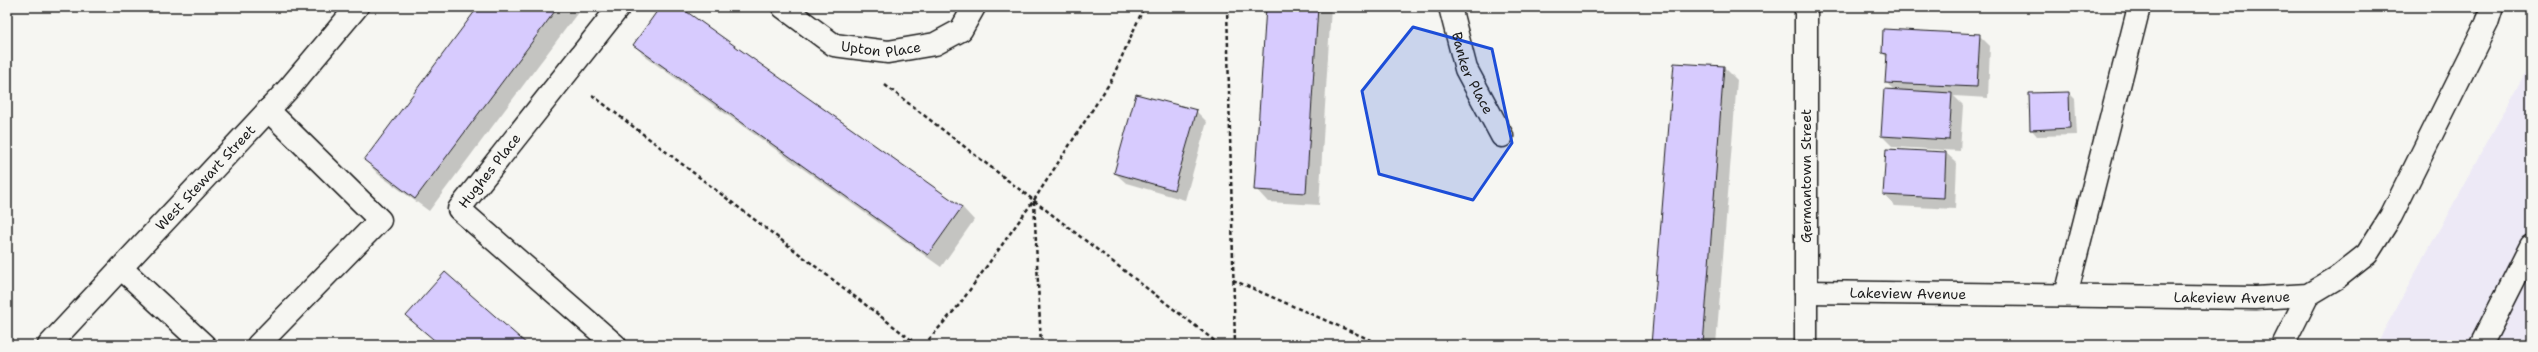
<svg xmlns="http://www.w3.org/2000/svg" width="2538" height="352" font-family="'Shantell Sans',sans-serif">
	<rect width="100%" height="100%" fill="#f6f6f2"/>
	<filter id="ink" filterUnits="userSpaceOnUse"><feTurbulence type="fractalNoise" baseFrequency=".025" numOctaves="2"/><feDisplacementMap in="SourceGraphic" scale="8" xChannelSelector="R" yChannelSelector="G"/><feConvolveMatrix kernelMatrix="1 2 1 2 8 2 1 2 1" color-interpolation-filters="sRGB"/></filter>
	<g filter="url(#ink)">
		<path fill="#ede9f6" d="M2531,62v283h-155z"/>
		<g fill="#0003">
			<path d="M480,7h102l-153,204 -51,-37 -13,-14z"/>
			<path d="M661,7h17l284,200 12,13 -33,47 -294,-209 -13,-13z"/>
			<path d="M1267,7h64l-12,198 -51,-3 -12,-13z"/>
			<path d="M1979,35l11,11 -2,52 -34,-2 9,9 -3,46 -67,-4 -11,-11 12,-46 -8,-8 1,-24 -4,-5z"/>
			<path d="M1675,64l49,3 13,13 -21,265h-64z"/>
			<path d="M2069,93l6,6 2,36 -40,1 -6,-7z"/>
			<path d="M1196,111l11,11 -22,78 -59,-17 -11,-10z"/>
			<path d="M1946,153l11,10 -2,46 -60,-3 -11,-11z"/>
			<path d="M174,340l6,5h-10z"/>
		</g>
		<g fill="#d7cbfe" stroke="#1c1c1c">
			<path d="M478,7h80l-143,192 -51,-39z"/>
			<path d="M660,7h20l282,200 -34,48 -295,-210z"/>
			<path d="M1266,7h52l-12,186 -52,-3z"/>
			<path d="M1883,29l97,5 -3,53 -92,-4 2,-29 -5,-1z"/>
			<path d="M1674,63l50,3 -21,279h-52z"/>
			<path d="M1884,89l68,4 -3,47 -68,-4z"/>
			<path d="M2069,92l1,36 -40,2 -1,-37z"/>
			<path d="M1136,94l61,16 -23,80 -60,-17z"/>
			<path d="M1886,149l60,3 -2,46 -61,-3z"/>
			<path d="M445,272l83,73h-88l-34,-29z"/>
		</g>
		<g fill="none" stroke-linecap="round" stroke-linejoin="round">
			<g stroke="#1c1c1c" stroke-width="25">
				<g id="service">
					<path d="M2066,295l73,-288"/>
					<path d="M258,345l122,-125 -112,-110"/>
					<path d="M2283,345l25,-50"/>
					<path d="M2481,345l50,-99"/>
				</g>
			</g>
			<g stroke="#1c1c1c" stroke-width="25">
				<g id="minor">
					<path id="s1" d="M783,7l51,38 54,7 47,-8 26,-14 13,-23"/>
					<path id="s2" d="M1450,7l16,62 36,67"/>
					<path d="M121,268l83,77"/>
					<path id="s3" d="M615,345l-156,-136 160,-202"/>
				</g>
			</g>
			<g stroke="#1c1c1c" stroke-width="25">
				<g id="tertiary">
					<path id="s4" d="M1806,292l450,6 52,-3 30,-18 29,-23 24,-38 96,-193 5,-16"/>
					<path id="s5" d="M49,345l241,-258 67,-80"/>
				</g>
			</g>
			<g stroke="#1c1c1c" stroke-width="25">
				<path id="primary" d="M1806,345v-338"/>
			</g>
			<g stroke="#1c1c1c" stroke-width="2.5" stroke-dasharray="4 3" stroke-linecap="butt">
				<path d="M918,7l2,6"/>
				<path d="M1227,7l8,338"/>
				<path d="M885,85l335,260"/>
				<path d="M592,95l326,250"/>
				<path d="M1034,201l7,144"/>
				<path d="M1233,280l149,65"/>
				<path d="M924,345l35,-40 75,-105 77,-119 33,-74"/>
			</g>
			<use href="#service" stroke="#f6f6f2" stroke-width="22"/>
			<use href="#minor" stroke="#f6f6f2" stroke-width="22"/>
			<use href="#tertiary" stroke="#f6f6f2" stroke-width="22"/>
			<use href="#primary" stroke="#f6f6f2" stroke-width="22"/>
		</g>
	</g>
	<path fill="#1d4ed8" fill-opacity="0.2" stroke="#1d4ed8" stroke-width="3" stroke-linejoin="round" d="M1413,27l79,22 20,94 -39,57 -94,-26 -17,-83z"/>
	<g text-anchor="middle" stroke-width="3" stroke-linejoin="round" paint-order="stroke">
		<g font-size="14" fill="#1c1c1c" stroke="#f6f6f2">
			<text dy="5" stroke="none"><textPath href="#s1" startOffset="111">Upton Place</textPath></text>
			<text dy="5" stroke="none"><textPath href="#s2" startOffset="70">Banker Place</textPath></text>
			<text dy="5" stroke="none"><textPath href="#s3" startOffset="256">Hughes Place</textPath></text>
			<text transform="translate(1806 176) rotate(-90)" y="5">Germantown Street</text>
			<text dy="5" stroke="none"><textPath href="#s5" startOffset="229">West Stewart Street</textPath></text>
			<text dy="5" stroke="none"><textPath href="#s4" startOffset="102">Lakeview Avenue</textPath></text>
			<text dy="5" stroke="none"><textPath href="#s4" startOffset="426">Lakeview Avenue</textPath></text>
		</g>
	</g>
	<rect width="2538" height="352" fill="none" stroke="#f6f6f2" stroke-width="24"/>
	<rect x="12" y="12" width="2514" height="328" fill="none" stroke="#1c1c1c" stroke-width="1.5" filter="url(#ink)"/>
</svg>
